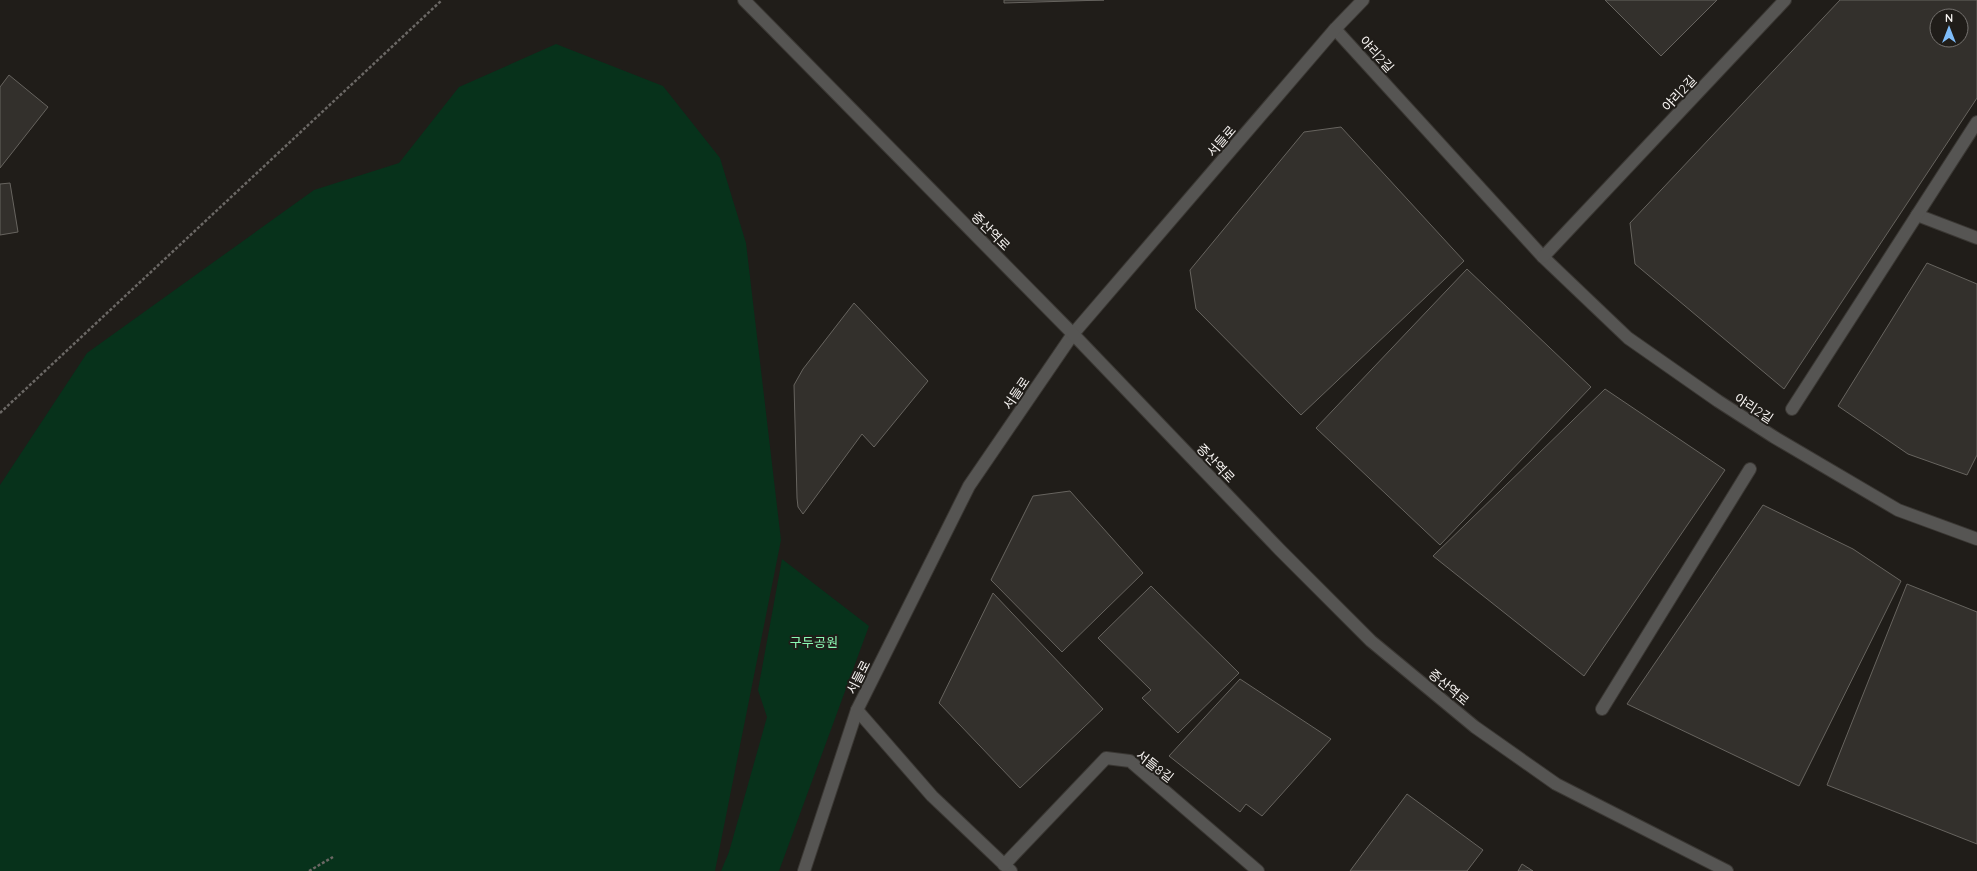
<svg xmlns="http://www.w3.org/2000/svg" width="1977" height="871" font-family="Quicksand,'Noto Sans KR',sans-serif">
	<rect width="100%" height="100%" fill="#201d19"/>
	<g fill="#07321b">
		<path d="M556,44l107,42 57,72 26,85 35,297 -66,331h-715v-386l87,-132 227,-163 85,-27 60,-76z"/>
		<path d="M782,559l87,67 -90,245h-58l8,-19 38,-135 -9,-27z"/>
	</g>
	<g fill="#33302c" stroke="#67645f" fill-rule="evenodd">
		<path d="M1004,0h100l-100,3z"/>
		<path d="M1605,0h112l-56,56z"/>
		<path d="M1840,0h137v98l-193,291 -149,-125 -5,-41zM1937,16h24v24h-24z"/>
		<path d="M9,75l39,32 -48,61v-81z"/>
		<path d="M1341,127l123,134 -163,154 -105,-106 -6,-39 114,-138z"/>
		<path d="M10,183l8,49 -18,3v-51z"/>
		<path d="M1927,263l50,21v171l-10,20 -59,-21 -70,-48z"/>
		<path d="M1467,269l124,118 -151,158 -124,-117z"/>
		<path d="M854,303l74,78 -54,66 -12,-13 -59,80 -5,-7 -1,-9 -3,-113 9,-16z"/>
		<path d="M1605,389l120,81 -141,206 -151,-120z"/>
		<path d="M1070,491l73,82 -81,79 -71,-72 42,-84z"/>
		<path d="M1763,505l90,44 48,32 -102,205 -172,-82z"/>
		<path d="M1907,584l70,28v232l-150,-59z"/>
		<path d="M1151,586l88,87 -61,60 -36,-35 9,-8 -53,-52z"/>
		<path d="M993,593l110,116 -83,79 -81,-85z"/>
		<path d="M1240,679l91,60 -69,77 -16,-12 -6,8 -71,-56z"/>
		<path d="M1407,794l76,56 -16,21h-117z"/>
		<path d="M1522,864l11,7h-15z"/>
	</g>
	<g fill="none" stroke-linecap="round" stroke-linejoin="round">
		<g stroke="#3a3733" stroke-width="14">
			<g id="pedestrian">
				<path d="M1917,215l60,23"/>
				<path d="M1792,409l185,-287"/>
				<path d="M1602,709l148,-240"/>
			</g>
		</g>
		<g stroke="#3a3733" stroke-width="14">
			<g id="minor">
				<path d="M1335,29l208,228 85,81 90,63 56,36 124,73 79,29"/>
				<path d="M1543,257l242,-257"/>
				<path d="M857,710l75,86 79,75"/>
				<path d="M1004,865l102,-107 24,3 128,110"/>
				<path d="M804,871l53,-161 112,-224 104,-152 262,-305 28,-29"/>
			</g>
		</g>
		<g stroke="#3a3733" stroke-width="14">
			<path id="tertiary" d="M744,0l329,334 207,216 91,91 104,86 81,57 171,87"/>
		</g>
		<g stroke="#6b6865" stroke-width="2.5" stroke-dasharray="3 2" stroke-linecap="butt">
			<path d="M0,413l442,-413"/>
			<path d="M309,871l24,-14"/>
		</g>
		<use href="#pedestrian" stroke="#565553" stroke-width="12"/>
		<use href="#minor" stroke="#565553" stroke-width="12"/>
		<use href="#tertiary" stroke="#565553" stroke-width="12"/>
	</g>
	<g text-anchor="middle" stroke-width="4" stroke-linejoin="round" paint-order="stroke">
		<g font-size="13" fill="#f7f4f2" stroke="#201d19">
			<text transform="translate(1377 54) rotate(48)" y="5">야리2길</text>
			<text transform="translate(1679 93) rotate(-47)" y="5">야리2길</text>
			<text transform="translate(1221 141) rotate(-49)" y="5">서들로</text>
			<text transform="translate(991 231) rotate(45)" y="5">증산역로</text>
			<text transform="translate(1016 393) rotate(-56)" y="5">서들로</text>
			<text transform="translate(1754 408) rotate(33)" y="5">야리2길</text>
			<text transform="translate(1216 463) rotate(46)" y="5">증산역로</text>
			<text transform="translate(858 677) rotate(-63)" y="5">서들로</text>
			<text transform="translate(1449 687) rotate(40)" y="5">증산역로</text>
			<text transform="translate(1155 766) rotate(38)" y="5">서들8길</text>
		</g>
		<g font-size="13" fill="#8bfbb5" stroke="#201d19">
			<text x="814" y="647">구두공원</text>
		</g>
	</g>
	<g transform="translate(1949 28)"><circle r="19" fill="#201d19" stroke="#767370"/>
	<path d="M0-3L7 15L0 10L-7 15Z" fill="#7fbdfa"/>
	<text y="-6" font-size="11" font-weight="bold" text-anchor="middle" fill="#f7f4f2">N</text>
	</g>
</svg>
